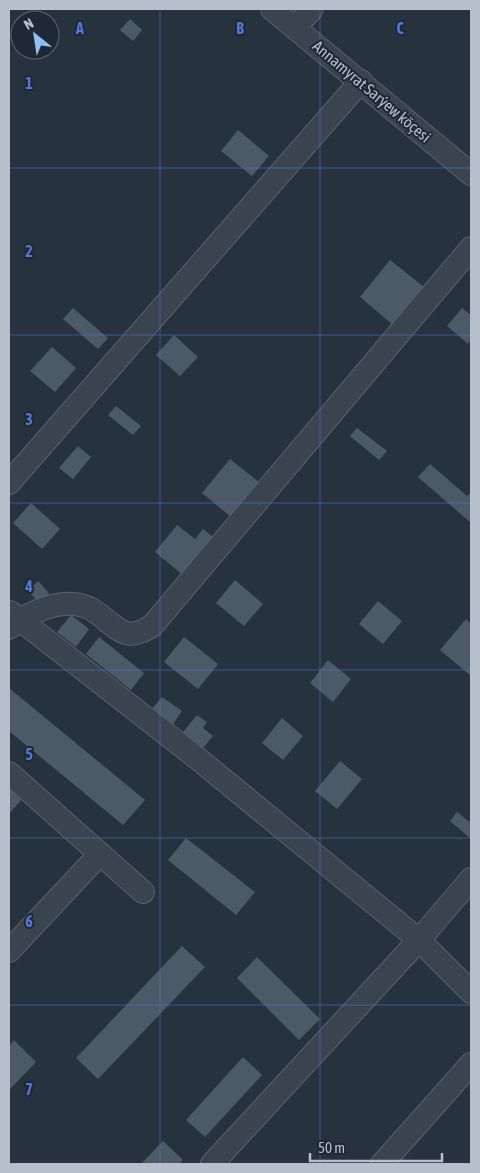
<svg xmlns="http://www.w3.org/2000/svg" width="480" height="1173" font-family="'Asap Condensed',sans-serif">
	<rect width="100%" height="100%" fill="#26333f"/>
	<g fill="#4c5a68">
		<path d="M130,19l12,11 -9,11 -13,-11z"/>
		<path d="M238,130l31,26 -17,20 -31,-25z"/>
		<path d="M390,260l34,27 -31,38 -33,-28z"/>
		<path d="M73,308l35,30 -10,11 -35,-30z"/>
		<path d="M462,308l9,7v25l-3,4 -21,-18z"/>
		<path d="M174,335l24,22 -18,19 -24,-21z"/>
		<path d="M52,347l24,21 -21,24 -25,-21z"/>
		<path d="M116,406l25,20 -8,9 -25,-20z"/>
		<path d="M357,428l30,23 -8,9 -29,-24z"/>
		<path d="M78,446l13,11 -18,22 -14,-11z"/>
		<path d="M230,459l30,24 -29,34 -29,-24z"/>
		<path d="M430,464l37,32 4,-4v31l-53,-46z"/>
		<path d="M31,503l29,26 -18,20 -29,-26z"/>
		<path d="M177,525l18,14 8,-10 10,8 -30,38 -28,-23z"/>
		<path d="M235,580l28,24 -19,22 -28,-23z"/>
		<path d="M38,581l11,12 -10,10 -11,-12z"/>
		<path d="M378,601l24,20 -19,23 -24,-20z"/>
		<path d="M71,615l18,14 -13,18 -19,-15z"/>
		<path d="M466,619l5,5v52l-31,-26z"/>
		<path d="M99,637l45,36 -13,17 -45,-36z"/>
		<path d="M184,637l34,27 -20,25 -34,-27z"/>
		<path d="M328,660l23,19 -18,23 -23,-19z"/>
		<path d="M9,688l136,112 -22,25 -114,-94z"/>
		<path d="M162,697l20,14 -9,13 -21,-15z"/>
		<path d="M197,715l10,7 -4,6 10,8 -10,12 -20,-16z"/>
		<path d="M282,718l21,18 -20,24 -21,-17z"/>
		<path d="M340,761l22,18 -25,30 -22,-18z"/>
		<path d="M9,788l12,12 -12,14z"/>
		<path d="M457,812l14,11v16l-21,-18z"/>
		<path d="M186,838l69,54 -19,23 -68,-55z"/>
		<path d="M182,946l23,21 -107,112 -22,-21z"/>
		<path d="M257,957l63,62 -21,21 -62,-62z"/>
		<path d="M14,1040l22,22 -27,28v-44z"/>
		<path d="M243,1057l19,18 -57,62 -19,-17z"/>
		<path d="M163,1141l20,19 -4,4h-38z"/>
	</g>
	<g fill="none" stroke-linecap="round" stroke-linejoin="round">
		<g stroke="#58626d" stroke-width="24">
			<g id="minor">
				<path d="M272,9l199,165"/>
				<path d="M295,28l17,-19"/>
				<path d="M9,483l352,-402"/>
				<path d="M10,612l187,146 222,182 52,52"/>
				<path d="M9,628c20,-16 56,-33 82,-19 13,7 25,23 39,25 8,0 15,-4 22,-8l319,-378"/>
				<path d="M9,773l134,119"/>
				<path d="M9,951l90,-96"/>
				<path d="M212,1164l207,-224 52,-61"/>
				<path d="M382,1164l89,-100"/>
			</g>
		</g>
		<use href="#minor" stroke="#3a444f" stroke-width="22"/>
	</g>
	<path fill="none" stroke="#5376d3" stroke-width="1" stroke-opacity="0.55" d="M160,9v1155M320,9v1155M9,168h462M9,335h462M9,503h462M9,670h462M9,838h462M9,1005h462"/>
	<g text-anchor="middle" stroke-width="4" stroke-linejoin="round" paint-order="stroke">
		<g font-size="16" fill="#b7bfca" stroke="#1f2935">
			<text transform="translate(372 91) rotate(40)" y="6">Annamyrat Sarýew köçesi</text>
		</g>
	</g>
	<g font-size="16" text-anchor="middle" font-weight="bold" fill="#5376d3" stroke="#1f2935" stroke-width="4" stroke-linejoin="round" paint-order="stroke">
		<text x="80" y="34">A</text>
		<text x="240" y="34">B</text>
		<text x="400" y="34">C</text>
		<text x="29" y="89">1</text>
		<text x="29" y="257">2</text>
		<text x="29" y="425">3</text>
		<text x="29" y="592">4</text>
		<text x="29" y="760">5</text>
		<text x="29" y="927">6</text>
		<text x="29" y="1095">7</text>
	</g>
	<rect width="480" height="1173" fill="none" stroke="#b7bfca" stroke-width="20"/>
	<g transform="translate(35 35) rotate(330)"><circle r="24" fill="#1f2935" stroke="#5c6571"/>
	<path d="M0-4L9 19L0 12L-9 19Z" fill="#90bef5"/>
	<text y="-8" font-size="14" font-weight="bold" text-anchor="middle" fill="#b7bfca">N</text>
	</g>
	<path d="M310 1153v8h132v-8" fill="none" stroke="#b7bfca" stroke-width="2.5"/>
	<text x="318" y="1153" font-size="15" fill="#b7bfca" stroke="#1f2935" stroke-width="4" paint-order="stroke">50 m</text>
</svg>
